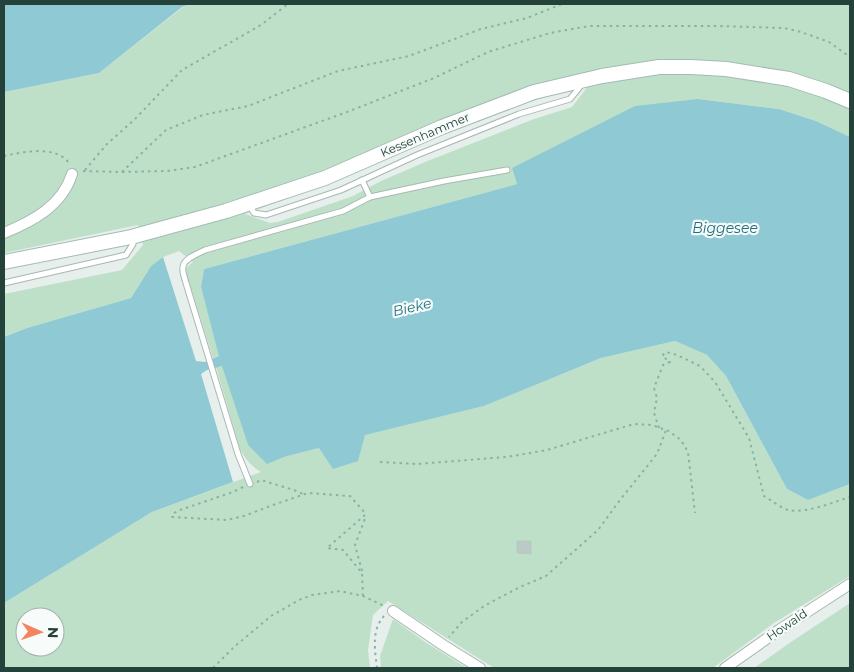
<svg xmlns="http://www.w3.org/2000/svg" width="854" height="672" font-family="Montserrat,sans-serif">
	<rect width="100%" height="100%" fill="#e6efeb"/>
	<g fill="#bfe0c8" fill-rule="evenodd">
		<path d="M191,4h659v133l-34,-16 -37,-12 -81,-10 -186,69 5,16 -313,85 -3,18 19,69 -7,2 -28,-89 8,-7 -14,-11 -16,6 -12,9 -20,32 -104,30 -23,9v-43l118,-24 21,-25 -5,-20 -134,28v-161l95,-19 84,-66zM589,85l-17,22 -38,12 -109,43 -44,19 -28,15 -75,26 -8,1 -25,-9 85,-31 110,-48 75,-29z"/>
		<path d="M675,341l32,14 19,21 61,113 21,11 42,-16v92l-76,47 -61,45h-219l-106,-67 -15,14 -5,35 2,18h-366v-65l148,-91 109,-40c-9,-5 -16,-13 -21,-23l-24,-82 7,-1 25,79 36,12 35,-9 39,13 6,-26 120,-29 117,-48zM25,617h30v30h-30z"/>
		<path d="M850,603v65h-96l37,-26z"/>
		<path d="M393,619l32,23 42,26h-86l-1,-12z"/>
	</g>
	<g fill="#8ec9d4">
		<path d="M4,4h187l-9,3 -83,66 -95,19z"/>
		<path d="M698,99l81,10 37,12 34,16v347l-42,16 -21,-11 -61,-113 -19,-21 -32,-14 -74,17 -117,48 -119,29 -7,26 -25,8 -14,-21 -35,9 -17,7 -19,-19 -26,-79 -15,4 -6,4 32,108 -81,30 -148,91v-266l23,-9 104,-30 20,-32 12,-9 33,104 9,1 14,-6 -18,-69 3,-18 313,-85 -5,-16 123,-62z"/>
	</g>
	<path fill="#bbcac4" stroke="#b8c9c2" d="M517,541h14v13l-14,-1z"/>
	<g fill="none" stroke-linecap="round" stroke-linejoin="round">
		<g stroke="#a8b8b2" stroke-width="7">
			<g id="service">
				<path d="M362,180l8,17"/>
				<path d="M249,204l5,9 12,2 75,-25 76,-35 102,-41 51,-15 9,-11 1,-4"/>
				<path d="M4,283l122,-28 7,-11 -2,-7"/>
				<path d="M250,484l-12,-30 -49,-161c-8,-28 -13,-30 16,-43l138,-39 27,-14 74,-16 63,-11"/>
			</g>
		</g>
		<g stroke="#a8b8b2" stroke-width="12">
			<g id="minor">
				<path d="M4,233c29,-12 58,-27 68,-59"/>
				<path d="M393,611l50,34 37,23"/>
				<path d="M725,668l54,-38 71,-46"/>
			</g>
		</g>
		<g stroke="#a4bbb3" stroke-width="16">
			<path id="secondary" d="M4,262l127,-25 95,-26 99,-33 117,-51 92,-35 68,-16 57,-9h32l35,2 63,10 37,12 24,10"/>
		</g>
		<g stroke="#86b3a5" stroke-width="2" stroke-dasharray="2.5 4" stroke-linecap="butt">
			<path d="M4,156c18,-4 55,-12 66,9"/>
			<path d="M85,170l22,-26 27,-24 48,-50 79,-45 27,-21"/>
			<path d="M83,171l39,1 45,-1 28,-4 152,-55 87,-34 54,-26 62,-19 39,-7h128l67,2 17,4 28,10 21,15"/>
			<path d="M122,172l44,-42 37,-15 45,-9 90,-35 71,-15 72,-27 46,-11 35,-14"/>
			<path d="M659,428l-5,-15 3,-15 -3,-10 9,-23 7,-3 -8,-6 4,-4 11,3 23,11 15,16 34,56 15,58c7,4 17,12 24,14 17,4 46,-8 62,-13"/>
			<path d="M667,430l14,10 7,12 7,61"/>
			<path d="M380,462l37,2 90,-7 40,-7 87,-26 18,1 14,5 -9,24 -37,46 -22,30 -52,46 -26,11 -36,19 -22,16 -13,15"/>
			<path d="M257,482l4,-2 33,10 11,5"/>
			<path d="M243,487l-10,5 -56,19 -4,3 -1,3 55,3 17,-4 29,-11 35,-12 42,3 16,18"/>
			<path d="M362,571l-7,-26 11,-29"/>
			<path d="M363,596l-1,-23 -19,-23 -16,-2 38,-33"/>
			<path d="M213,668l21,-21 37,-31 28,-16 13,-5 28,-4 23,5 21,10"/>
			<path d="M377,668c-2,-17 -6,-38 7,-52"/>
		</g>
		<use href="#service" stroke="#fff" stroke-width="5"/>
		<use href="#minor" stroke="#fff" stroke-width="10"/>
		<use href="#secondary" stroke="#fff" stroke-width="14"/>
	</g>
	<g text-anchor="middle" stroke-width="4.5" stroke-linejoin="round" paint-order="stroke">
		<g font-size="12" fill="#24423a" stroke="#f7fbf9">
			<text transform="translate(425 135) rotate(-23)" y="4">Kessenhammer</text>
			<text transform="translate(787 625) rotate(-34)" y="4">Howald</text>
		</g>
		<g font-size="14" font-style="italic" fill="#1c6f80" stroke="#f7fbf9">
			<text x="725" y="233">Biggesee</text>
			<text transform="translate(412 307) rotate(-13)" y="5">Bieke</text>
		</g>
	</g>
	<rect width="854" height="672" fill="none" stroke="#24423a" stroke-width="10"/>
	<g transform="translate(40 632) rotate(92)"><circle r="24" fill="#f7fbf9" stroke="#a3b1ad"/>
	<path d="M0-4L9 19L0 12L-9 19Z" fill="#f4845f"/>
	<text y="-8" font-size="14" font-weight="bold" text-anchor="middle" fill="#24423a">N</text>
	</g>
</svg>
